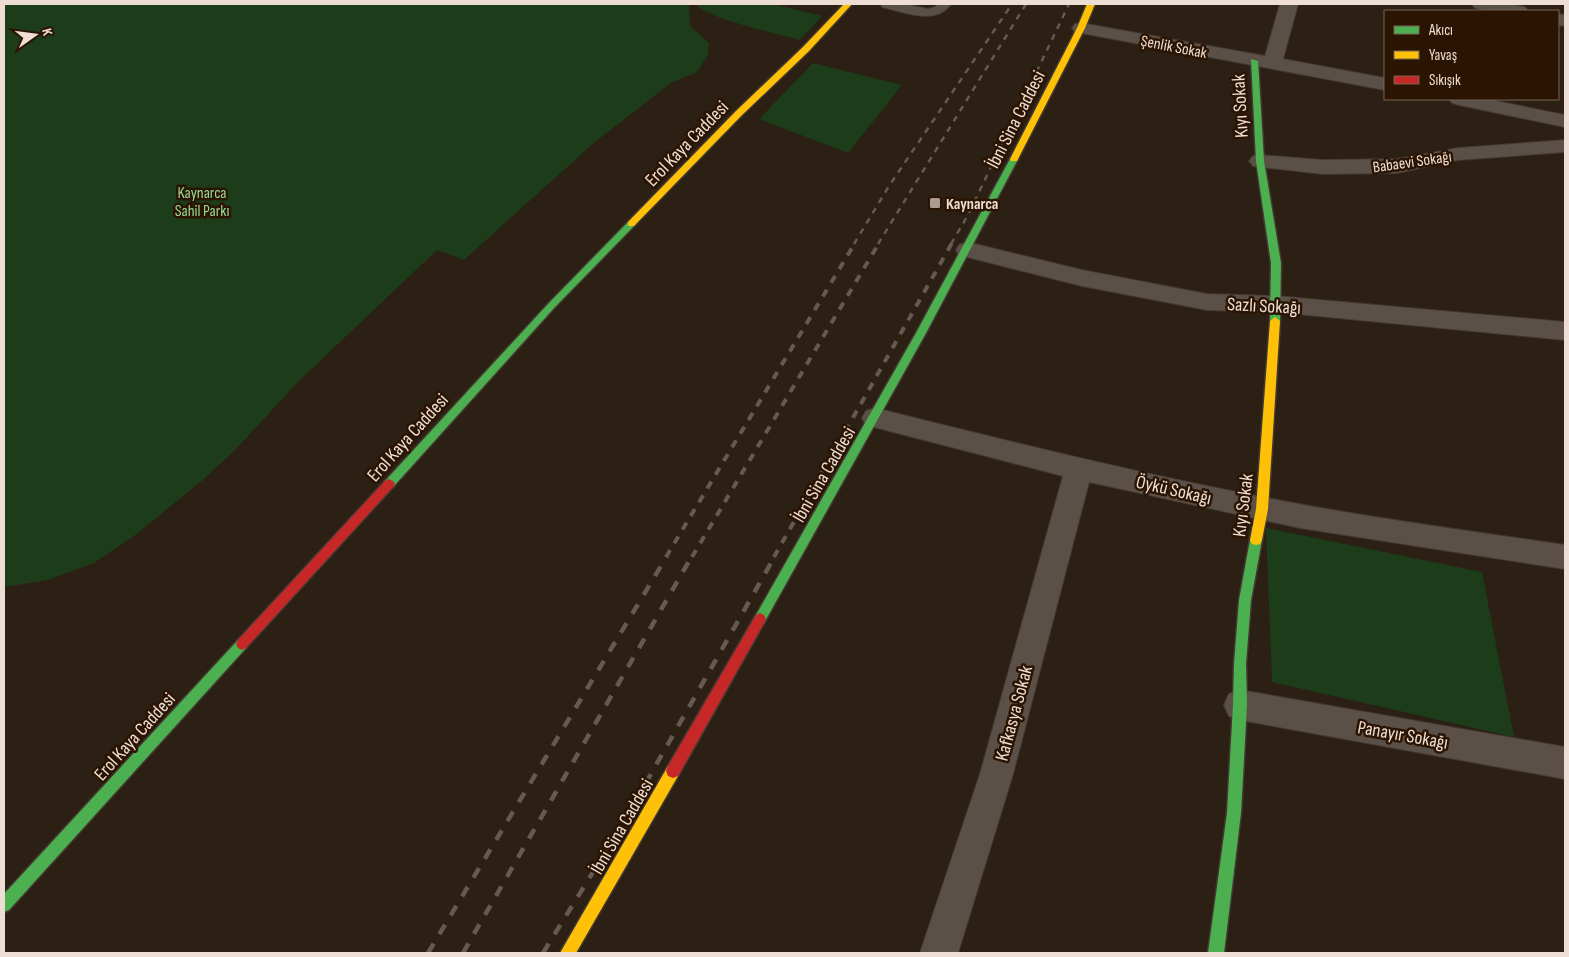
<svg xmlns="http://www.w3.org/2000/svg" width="1569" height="957" font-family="'Sofia Sans Condensed',sans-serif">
	<rect width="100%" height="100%" fill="#2c1f14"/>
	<g fill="#1c3c1a">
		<path d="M4,4h685l1,22 19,17 -1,12 -11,17 -26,11 -76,59 -131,118 -27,-10 -137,130 -65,70 -31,29 -70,57 -40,27 -46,17 -44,7z"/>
		<path d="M696,4h77l49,12 -22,24c-18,-5 -96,-22 -104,-36z"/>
		<path d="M813,63l89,22 -54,68 -89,-34z"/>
		<path d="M1266,528l216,44 32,165 -242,-55z"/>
	</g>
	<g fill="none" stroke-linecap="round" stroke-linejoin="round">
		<g stroke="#433931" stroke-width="2">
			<path id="lane" d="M881,4h23l24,5 7,-2 3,-3h13c-15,22 -47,8 -69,3z"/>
		</g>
		<g stroke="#433931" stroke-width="2">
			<g id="street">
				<path d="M1280,4h18l-15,55 102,19v12l-304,-57 -6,-1 -3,-4 3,-4 6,-1 184,33z"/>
				<path d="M1472,4h37l16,3 3,4h-37l-16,-3z"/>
				<path d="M1558,14l7,1v11l-7,-1z"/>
				<path d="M1449,99h37l79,16v12l-106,-22 -7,-2z"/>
				<path d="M1565,140v12l-107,8 -61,13 -74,1 -63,-7 -7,-1 -4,-5 4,-5 7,-1 63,5 74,-1 61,-11z"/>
				<path d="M967,242l115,28 125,24 69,2 289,26v18l-289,-28 -69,-2 -125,-24 -123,-31 -3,-5 3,-5z"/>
				<path d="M875,408c128,32 257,64 387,89 100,20 202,33 303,48v24l-265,-41 -211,-46 -76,292 -55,179h-38l60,-179 83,-298 -197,-51 -4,-7 4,-7z"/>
				<path d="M1240,690l325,57v32l-325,-59 -11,-4 -5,-11 5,-11z"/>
			</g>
		</g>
		<g stroke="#433931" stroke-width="3">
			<g id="fast">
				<path d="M1251,59l7,2 6,100 17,102 -1,58 -5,4 -5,-4 1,-58 -15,-102z"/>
				<path d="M1014,156l4,3 -92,174 -162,290 -4,2 -4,-2 -2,-4 2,-4 160,-282 94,-174z"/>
				<path d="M631,221l5,3 -2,2 -80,82 -161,179h-8l-2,-3 2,-3 163,-177 80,-82z"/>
				<path d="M1256,535l4,1 2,4 -11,60 -5,64 1,41 -6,108 -17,140h-16l19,-140 6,-108 1,-41 5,-64 11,-60 2,-4z"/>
				<path d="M242,638l4,2 2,4 -2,4 -237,262 -5,2v-18l234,-254z"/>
			</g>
		</g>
		<g stroke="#433931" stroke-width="3">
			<g id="slow">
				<path d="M844,4h8l-43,47 -67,64 -108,111h-6v-4l108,-111 67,-64z"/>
				<path d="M1087,4h8l-10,24 -67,131 -1,2h-6l-1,-2 67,-131z"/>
				<path d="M1275,317l5,4 -12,188 -6,31 -2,4 -4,1 -4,-1 -2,-4 6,-31 14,-188z"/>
				<path d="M673,764l5,2 2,5 -2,5 -102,177h-16l108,-187z"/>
			</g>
		</g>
		<g stroke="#433931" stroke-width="3">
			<g id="jam">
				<path d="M389,479l4,2 2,3 -2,3 -147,161 -4,2 -4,-2 -2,-4 2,-4 147,-159z"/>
				<path d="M760,613l4,2 2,4 -2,4 -86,153 -5,2 -5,-2 -2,-5 2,-5 88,-151z"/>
			</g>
		</g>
		<use href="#lane" fill="#5a5048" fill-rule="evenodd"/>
		<use href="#street" fill="#5a5048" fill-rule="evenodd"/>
		<use href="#fast" fill="#4caf50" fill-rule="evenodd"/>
		<use href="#slow" fill="#ffc107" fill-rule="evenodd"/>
		<use href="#jam" fill="#c62828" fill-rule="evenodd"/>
		<g stroke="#645a52" stroke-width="2.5" stroke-dasharray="6 6" stroke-linecap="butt">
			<path d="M854,244l35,-58 123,-182"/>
			<path d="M878,244l148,-240"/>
			<path d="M951,244l17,-29 101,-211"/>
		</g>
		<g stroke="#645a52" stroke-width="4" stroke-dasharray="8 8" stroke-linecap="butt">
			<path d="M666,557l189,-314"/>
			<path d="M692,557l187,-314"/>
			<path d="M774,557l178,-314"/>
		</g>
		<g stroke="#645a52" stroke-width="4.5" stroke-dasharray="11 11" stroke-linecap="butt">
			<path d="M428,953l239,-397"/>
			<path d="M463,953l229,-397"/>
			<path d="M543,953l76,-123 156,-274"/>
		</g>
	</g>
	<rect fill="#aa9a90" stroke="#2b1402" stroke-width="2" x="929" y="197" width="12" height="12" rx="2.5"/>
	<g text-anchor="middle" stroke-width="5" stroke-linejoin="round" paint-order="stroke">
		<g font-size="16" fill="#eeddd2" stroke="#2b1402">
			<text transform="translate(1174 46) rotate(11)" y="6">Şenlik Sokak</text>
			<text transform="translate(1412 161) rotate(-8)" y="6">Babaevi Sokağı</text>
		</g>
		<g font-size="16" fill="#94dd96" stroke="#2b1402">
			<text x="202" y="198">Kaynarca<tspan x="202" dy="18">Sahil Parkı</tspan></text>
		</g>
		<g font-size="16" font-weight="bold" fill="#eeddd2" stroke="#2b1402" text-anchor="start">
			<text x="946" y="209">Kaynarca</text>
		</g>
		<g font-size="19" fill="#eeddd2" stroke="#2b1402">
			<text transform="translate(1239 106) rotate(-93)" y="7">Kıyı Sokak</text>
			<text transform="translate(1015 119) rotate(-63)" y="7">İbni Sina Caddesi</text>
			<text transform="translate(686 143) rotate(-46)" y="7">Erol Kaya Caddesi</text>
			<text transform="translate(1264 305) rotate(3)" y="7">Sazlı Sokağı</text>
			<text transform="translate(407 437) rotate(-48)" y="7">Erol Kaya Caddesi</text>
			<text transform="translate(823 474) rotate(-60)" y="7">İbni Sina Caddesi</text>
			<text transform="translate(1174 489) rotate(13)" y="7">Öykü Sokağı</text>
			<text transform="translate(1242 505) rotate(-83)" y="7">Kıyı Sokak</text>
			<text transform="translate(1013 713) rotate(-75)" y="7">Kafkasya Sokak</text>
			<text transform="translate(1403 734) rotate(10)" y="7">Panayır Sokağı</text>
			<text transform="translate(134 736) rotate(-48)" y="7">Erol Kaya Caddesi</text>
			<text transform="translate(621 826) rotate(-60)" y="7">İbni Sina Caddesi</text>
		</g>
	</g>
	<rect width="1569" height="957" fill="none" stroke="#eeddd2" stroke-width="10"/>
	<rect x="1384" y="10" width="175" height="90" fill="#2b1402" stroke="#796455"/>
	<rect x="1394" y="26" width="25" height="8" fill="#4caf50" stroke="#796455"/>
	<text x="1429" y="35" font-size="15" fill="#eeddd2">Akıcı</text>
	<rect x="1394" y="51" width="25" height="8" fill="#ffc107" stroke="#796455"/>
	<text x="1429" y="60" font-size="15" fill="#eeddd2">Yavaş</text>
	<rect x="1394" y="76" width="25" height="8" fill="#c62828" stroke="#796455"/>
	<text x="1429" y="85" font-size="15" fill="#eeddd2">Sıkışık</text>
	<g transform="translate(35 35) rotate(76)" stroke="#2b1402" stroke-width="4" paint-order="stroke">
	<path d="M0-4L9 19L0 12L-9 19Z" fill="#eeddd2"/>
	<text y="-8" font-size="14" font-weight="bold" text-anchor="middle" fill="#eeddd2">K</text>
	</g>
</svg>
